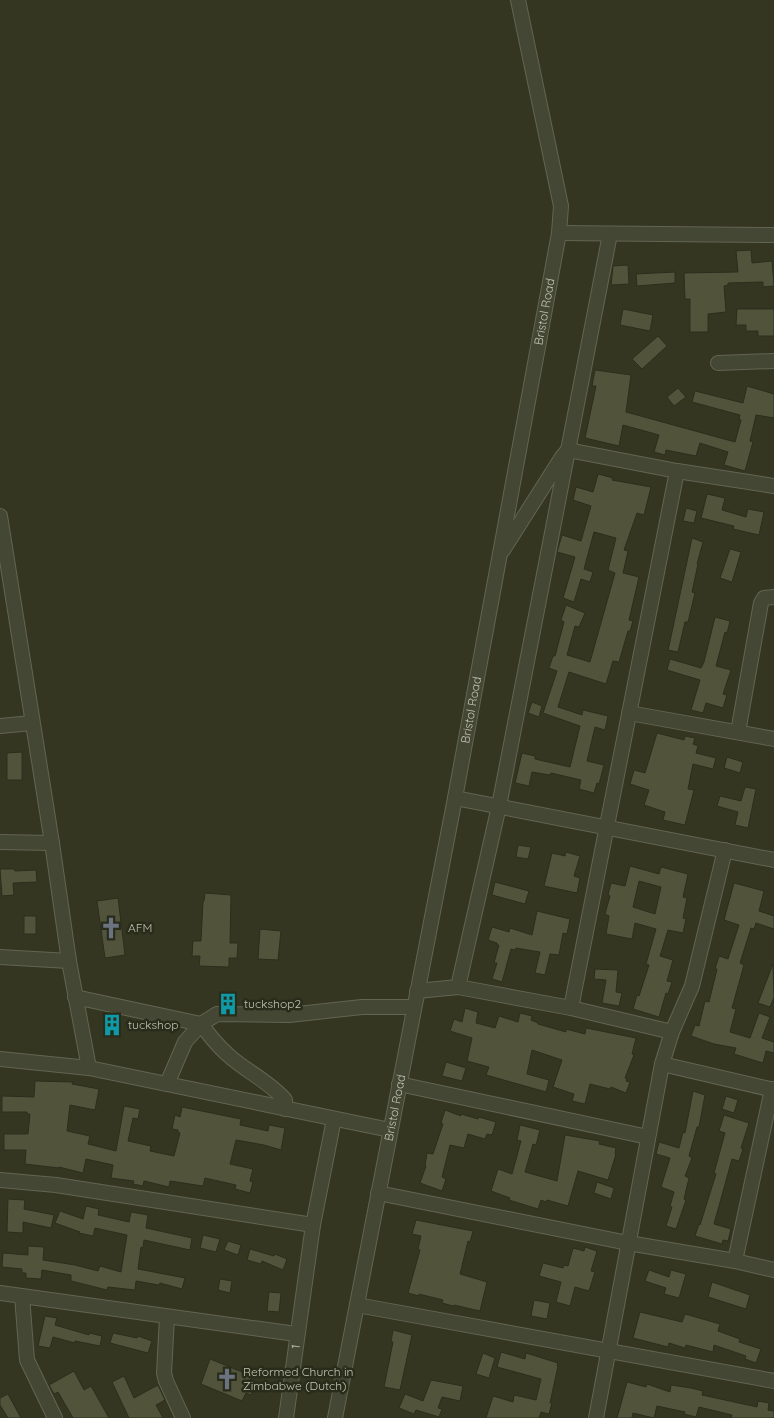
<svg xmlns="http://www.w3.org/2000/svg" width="774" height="1418" font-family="Quicksand,sans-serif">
	<rect width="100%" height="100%" fill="#343622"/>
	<g fill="#51543b" stroke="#2c2e1d" fill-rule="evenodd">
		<path d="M751,250l1,13 20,-2 2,25 -11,1v-5l-35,1v2l-4,1 2,26 -18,2v18h-18v-33h-5l-1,-26 54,-1 -2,-21z"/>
		<path d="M628,265l1,19 -18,1 2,-19z"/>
		<path d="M675,272v11l-38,3 -1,-12z"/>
		<path d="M623,309l30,6 -3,16 -30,-6z"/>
		<path d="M737,309h37v27h-16v-5h-12v-6h-10z"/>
		<path d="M658,336l9,10 -25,23 -10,-10z"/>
		<path d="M595,370l36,5 -5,37 109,30 6,-22 -2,-1 1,-4 -48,-13 3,-11 48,12 4,-17 27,8v24l-18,-3 -6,26 3,1 -8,29 -21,-6 4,-13 -28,-9 -4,13 -30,-6 -1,5 -11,-3 5,-17 -36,-10 -4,21 -34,-8 11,-52h-4z"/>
		<path d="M678,388l8,9 -12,9 -7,-9z"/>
		<path d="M598,474l15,4 -1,2 39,7 -7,28 -7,-2 -13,37 4,1 -5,22 16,4 -10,43 4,1 -3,10h-2l-9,31 -6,-1 -7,23 -37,-12 -11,35 24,8 1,-5 25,6 -3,14 -10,-3 -8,34 17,4 -5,19 -2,-1 -3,10 -15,-4 2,-9 -30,-7 -1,2 -18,-3 -3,14 -14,-3 7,-30 13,3v3l35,8 10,-41 -37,-13 14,-42 -8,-3 4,-12h2l9,-34 -3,-2 5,-15 19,8 -6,14 -4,-1 -8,29 23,7 25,-89 -7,-3 8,-32 -22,-6 -10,37 9,3 -3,10 -9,-3 -7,23 -11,-4 12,-41 -18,-5 5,-17 19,6 10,-35 -18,-6 3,-13 17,5z"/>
		<path d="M707,494l18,4 -3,12 24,7 2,-8 16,3 -5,23 -26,-6 1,-3 -33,-8z"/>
		<path d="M686,508l11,3 -3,12 -11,-2z"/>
		<path d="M692,538l11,4 -6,22h1l-6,28 3,1 -7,29h-3l-7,30 -10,-2 1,-4z"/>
		<path d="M730,549l11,3 -9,30 -12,-4z"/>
		<path d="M715,617l15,4 -3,12 -2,-1 -9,34 15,4 -8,24 4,1 -4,13 -17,-5 -3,10 -12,-3 9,-30 -33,-10 3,-11 31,9 3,-6z"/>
		<path d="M532,702l10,4 -3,11 -11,-4z"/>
		<path d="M657,733l27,7 1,-4 10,2 -2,6 5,2 -2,7 20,5 -3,11 -20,-5 -5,25 6,1 -9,35 -22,-5 2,-8 -21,-7 5,-15 -19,-6 4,-14 11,3z"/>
		<path d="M22,752v28h-15v-27z"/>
		<path d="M727,757l16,5 -3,11 -16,-5z"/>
		<path d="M745,787l11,2 -8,39 -13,-3 3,-13 -21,-6 3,-10 21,5z"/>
		<path d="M518,845l13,2 -3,12 -12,-2z"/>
		<path d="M566,852l14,4 -6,20 6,2 -3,15 -33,-7 8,-33 13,3z"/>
		<path d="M630,866l29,8 2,-7 27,7 -5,23 4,1 -4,20 3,1 -3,14 -15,-3 -8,26 13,4 -6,21 5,1 -4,12 -2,-1 -7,24 -26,-8 4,-14 2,1 10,-31 -3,-1 10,-35 -21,-6 -3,16 -26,-5 3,-18 -4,-2 5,-18 -2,-1 3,-12 14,3zM639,881l22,6 -6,27 -22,-7z"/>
		<path d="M0,869h14l1,2 21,-1 1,12 -24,1 1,12 -12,1z"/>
		<path d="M495,882l34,9 -4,13 -33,-9z"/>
		<path d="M734,883l30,8 -5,20 15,5v13l-18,-6 -2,6 -3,-1 -11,35 4,2 -12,43 4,1 -6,23 20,6 9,-25 11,4 -8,21 12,4v11l-8,-2 -3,12 -29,-9 2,-6 -22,-4 -23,-8 4,-11 4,1 6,-25 4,1 8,-33h-2l4,-13 9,3 11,-34 -15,-5z"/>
		<path d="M205,893l26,2 -1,48h8l-1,15h-8v9l-30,-1 1,-10h-8l1,-15h8l2,-40h1z"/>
		<path d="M118,898l7,57 -20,3 -8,-57z"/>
		<path d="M537,911l33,8 -3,15 -4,-1 -4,22 -9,-1 -5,21 -10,-2 5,-21 -24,-4 -1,2 -4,-1 -9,33 -10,-3 5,-16h-3l5,-18h-2v-2l-9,-3 4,-13 17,5 1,-4 22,7z"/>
		<rect x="24" y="916" width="12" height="18"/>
		<path d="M260,929l21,2 -3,29 -20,-1z"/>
		<path d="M773,964l1,33 -4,10 -12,-4z"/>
		<path d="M595,969l23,1 -2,22 6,1 -3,13 -17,-3 4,-23 -12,-1z"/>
		<path d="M465,1008l13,4 -2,11 19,5 4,-12 19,6 2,-9 12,3 -1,4 7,3v1l28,8v-3l19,5 1,-6 50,10 -4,16 2,1 -9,23 2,1 -1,2 4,1 -4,11 -15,-6 -1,2 -20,-5 -5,20 -13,-3 2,-7 -21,-7 9,-27 -30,-10 -5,24 22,6 -3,12 -60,-17 3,-8 -22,-6 5,-23 -22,-7 4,-12 8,3z"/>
		<path d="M446,1062l20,6 -4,13 -20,-5z"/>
		<path d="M35,1081l38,1 -1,2 27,5 -4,21 -25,-5 -3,26 23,5 -2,8 28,7 8,-45 16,3 -2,10 -5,-1 -5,23 23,5 -1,5 24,5 6,-23 -2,-1v-2l-6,-1 3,-14 5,2 2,-10 59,12 -1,6 28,6 1,-6 16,3 -4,22 -17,-5 -28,-5 -6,24 23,5 -3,12 3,1 -3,11 -15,-4 1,-4 -31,-7 -2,8 -33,-5 -1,6 -25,-6 -1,5 -10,-2 1,-3 -23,-3 2,-13 -27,-6 -3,14 -24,-6v1l-34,-4 1,-14h-22v-16h24l2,-20h-3v-2h-25v-16l32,1z"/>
		<path d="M693,1091l12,4 -6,32h-2l-8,29 3,2 -7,18 4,2 -5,21 2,1 -10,29 -10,-3 6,-19 -2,-1 4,-14 -13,-5 9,-29 -14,-4 3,-12 20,6 4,-16 2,1z"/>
		<path d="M726,1096l12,4 -4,13 -12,-4z"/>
		<path d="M445,1110l16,6v-2l17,5 1,-2 17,5 -4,13 -5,-1 -2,5 -17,-5 -4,14 -14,-3 -8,32 4,2 -4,12 -22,-8 6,-17h-1l2,-13 6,1 10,-30 -2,-1z"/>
		<path d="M724,1115l25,8 -8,25 2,1 -4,12 -7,-2 -18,65 17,5 -3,12 -5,-1 -1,4 -27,-8 4,-12 1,1 16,-51 -2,-1 11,-40 -6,-2z"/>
		<path d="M520,1125l20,5 -4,15 -3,-1 -8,28 32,9 8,-46 35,6 -1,3 17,4 -1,6h1l-8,26 -30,-9 -10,35 -21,-6 -1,2 -5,-2 -3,9 -29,-9 1,-2 -19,-7 7,-22 14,5 9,-33 -4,-1z"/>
		<path d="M597,1182l17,6 -3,11 -17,-6z"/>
		<path d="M8,1199l17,1 -1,9 30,6 -3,13 -28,-6v11l-16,-1z"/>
		<path d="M86,1206l13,3 -1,6 31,7 2,-10 17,3 -2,13 46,10 -2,12 -46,-10 -1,8 -2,-1 -3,22 47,9 -3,11 -22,-6 -1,2 -23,-4 -1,9 -27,-3 -1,3 -36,-9v-6l-29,-5 -1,9 -15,-1v-5h-4v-4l-20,-2 1,-14 25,2v-9l16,1 -1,13 32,5 23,6 2,-5 21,6 6,-37 -32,-7 -2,8 -14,-3 1,-1 -25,-9 5,-12 23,8z"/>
		<path d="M416,1220l57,11 -3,11 -2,-1 -8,33 27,8 -7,29 -26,-6 -1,1 -11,-3 1,-3 -24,-6v2l-11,-3 12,-43 -2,-1 3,-13 -9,-2z"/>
		<path d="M203,1235l17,4 -4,13 -16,-4z"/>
		<path d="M228,1241l13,4 -3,10 -14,-5z"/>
		<path d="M585,1247l12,4 -6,20 4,1 -6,19 -14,-4 -5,19 -14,-4 5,-20 -22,-6 4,-13 20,5 1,-3 4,1 5,-18 11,3z"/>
		<path d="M250,1249l24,7 1,-2 12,5 -4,11 -21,-9 -1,3 -14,-4z"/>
		<path d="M649,1270l20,7 2,-7 15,4 -7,24 -15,-4 2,-6 -21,-7z"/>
		<path d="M220,1279l12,2 -2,12 -12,-3z"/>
		<path d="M712,1282l38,13 -4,14 -38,-12z"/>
		<path d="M269,1292l12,1 -2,19 -12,-1z"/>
		<path d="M534,1300l16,3 -3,16 -16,-3z"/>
		<path d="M640,1312l42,10 3,-8 35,10 -2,7 22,8 -1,3 22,7 -5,14 -11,-4 1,-3 -32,-11 -1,7 -27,-7 -1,3 -16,-5 -1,4 -35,-9z"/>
		<path d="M45,1316l12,2 -2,7 34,10v-2l13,3 -2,10 -25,-5v2l-22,-6 -3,11 -12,-2z"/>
		<path d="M393,1330l19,5 -12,55 -16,-3 9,-45h-2z"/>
		<path d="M113,1333l24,5 1,-2 14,5 -4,12 -38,-10z"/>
		<path d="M501,1352l24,7 1,-6 32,10 -1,3h1l-8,37h2l-3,11 -8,-2 -2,6h-53l7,-22 20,6 1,-7 22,5 5,-21 -44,-12z"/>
		<path d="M483,1353l12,5 -6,20 -13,-4z"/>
		<path d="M210,1359l42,17 -3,7 5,2 -3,10 -5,-2 -4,8 -41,-17z"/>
		<path d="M74,1371l10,19 7,-4 18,32h-36l-15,-26 -4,2 -5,-9z"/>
		<path d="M124,1376l10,22 24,-13 7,15 -9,5 7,13h-34l-17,-36z"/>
		<path d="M431,1380l32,6 -3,15 -18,-4 -4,11 4,1 -3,8 -23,-7 -2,4 -15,-6 6,-14 18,7z"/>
		<path d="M627,1382l19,5 1,-3 23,8 1,-7 20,3 12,3 -1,4 55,12 1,-6 11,2 -1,7 6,1v7h-43l1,-3 -33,-8 -3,10 -12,-3 1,-2 -28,-6 -3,12 -21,-5 -1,5h-15z"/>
		<path d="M8,1394l13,24h-13l-8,-13v-7z"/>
	</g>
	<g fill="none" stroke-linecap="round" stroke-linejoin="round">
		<g stroke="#636553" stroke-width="16">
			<g id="minor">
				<path d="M559,233l215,2"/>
				<path d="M718,363l56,-2"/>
				<path d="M0,516l52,327 17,118 20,107"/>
				<path d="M503,550l59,-93 6,-7 109,21 97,15"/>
				<path d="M629,713l145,26"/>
				<path d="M0,726l32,-3"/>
				<path d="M738,732l23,-129 3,-5 10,-1"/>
				<path d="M455,798l319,62"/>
				<path d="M0,842l52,1"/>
				<path d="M0,957l69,4"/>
				<path d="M458,987l41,-181 111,-572"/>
				<path d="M417,991l41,-4 113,21 101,24"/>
				<path d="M75,997l126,27c8,11 16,21 26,30 18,17 42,27 58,46v9"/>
				<path d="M571,1008l106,-537"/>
				<path d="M0,1059l89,9 301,62"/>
				<path d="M662,1064l112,26"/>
				<path d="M167,1084l18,-42 16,-18 16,-10 72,1 73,-8h52"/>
				<path d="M399,1084l249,53"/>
				<path d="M772,1089l-37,172 39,9"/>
				<path d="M0,1180l56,5 257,40"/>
				<path d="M378,1193l250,50 107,18"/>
				<path d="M0,1293l296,41"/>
				<path d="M22,1296l5,64 28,58"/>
				<path d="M357,1305l417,76"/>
				<path d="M167,1317l-3,56 2,8 17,37"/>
				<path id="s1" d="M286,1418l27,-193 21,-106"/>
				<path id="s2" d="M335,1418l120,-620 104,-565 2,-27 -43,-206"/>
				<path d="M596,1418l66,-354 10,-32 20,-46 33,-136"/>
			</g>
		</g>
		<use href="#minor" stroke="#454735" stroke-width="14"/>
	</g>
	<defs>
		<g id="church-bare" transform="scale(1.725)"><path d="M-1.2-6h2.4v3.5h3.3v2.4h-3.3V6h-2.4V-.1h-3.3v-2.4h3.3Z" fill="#6b7280" stroke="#292c1b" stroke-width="2.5" paint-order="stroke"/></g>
		<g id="building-bare" transform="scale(1.725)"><path d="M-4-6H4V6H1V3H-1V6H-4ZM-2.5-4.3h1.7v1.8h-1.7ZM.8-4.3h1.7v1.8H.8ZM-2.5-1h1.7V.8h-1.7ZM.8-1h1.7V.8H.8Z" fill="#0f9aa8" stroke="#292c1b" stroke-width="2.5" paint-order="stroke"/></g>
	</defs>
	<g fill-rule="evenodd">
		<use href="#church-bare" x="111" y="928"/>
		<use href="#building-bare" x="228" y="1004"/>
		<use href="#building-bare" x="112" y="1025"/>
		<use href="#church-bare" x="227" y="1379"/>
	</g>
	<g text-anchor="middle" stroke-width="5" stroke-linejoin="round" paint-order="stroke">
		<g font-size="12" fill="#c0c4b0" stroke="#292c1b">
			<text dy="4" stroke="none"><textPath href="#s2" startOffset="1126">Bristol Road</textPath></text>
			<text dy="4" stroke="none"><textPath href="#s2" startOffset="721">Bristol Road</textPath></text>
			<text dy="4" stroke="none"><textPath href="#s2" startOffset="316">Bristol Road</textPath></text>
			<text dy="4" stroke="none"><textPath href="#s1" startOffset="72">1</textPath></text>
		</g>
		<g font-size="12" fill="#c0c4b0" stroke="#292c1b" text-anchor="start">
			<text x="128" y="932">AFM</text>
			<text x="244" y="1008">tuckshop2</text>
			<text x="128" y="1029">tuckshop</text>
			<text x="243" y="1376">Reformed Church in<tspan x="243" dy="14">Zimbabwe (Dutch)</tspan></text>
		</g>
	</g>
</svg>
